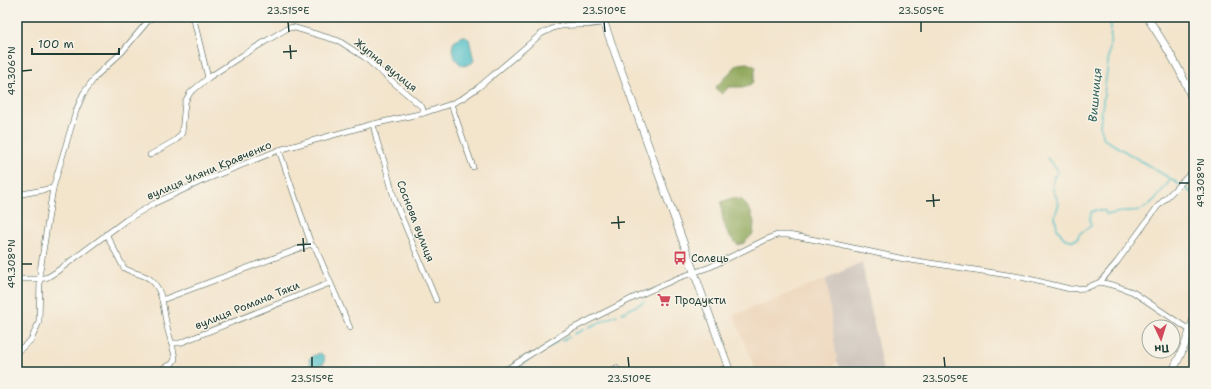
<svg xmlns="http://www.w3.org/2000/svg" width="1211" height="389" font-family="'Shantell Sans',sans-serif">
	<rect width="100%" height="100%" fill="#f7f3e8"/>
	<filter id="ink" filterUnits="userSpaceOnUse"><feTurbulence type="fractalNoise" baseFrequency=".025" numOctaves="2"/><feDisplacementMap in="SourceGraphic" scale="8" xChannelSelector="R" yChannelSelector="G"/><feConvolveMatrix kernelMatrix="1 2 1 2 8 2 1 2 1" color-interpolation-filters="sRGB"/></filter>
	<filter id="wash" filterUnits="userSpaceOnUse"><feTurbulence type="fractalNoise" baseFrequency=".012" numOctaves="4" result="noise"/><feDisplacementMap in="SourceGraphic" scale="16" xChannelSelector="R" yChannelSelector="G"/><feGaussianBlur stdDeviation="0.9" result="paint"/><feColorMatrix in="noise" values="0 0 0 0 0 0 0 0 0 0 0 0 0 0 0 0 0 1.4 0 .05"/><feComposite in="paint" operator="in"/></filter>
	<g filter="url(#wash)">
		<rect width="100%" height="100%" fill="#f3e4cc"/>
		<path fill="#eed6bb" d="M826,279l11,82 -6,11h-75l-22,-57z"/>
		<path fill="#ccc2b9" d="M862,262l21,110h-41l-5,-11 -11,-82z"/>
		<g fill="#8ca556" stroke="#567145">
			<path d="M747,63l9,4 -3,15 -6,5h-18l-7,7 -7,-6 23,-24z"/>
			<path d="M732,198l10,2 8,10 4,12 -1,12 -9,9 -6,2c-14,-12 -16,-26 -17,-43z"/>
		</g>
		<g fill="#52c0c7" stroke="#387e7e">
			<path d="M463,36h3l3,3 5,22 -2,2 -8,3c-9,-4 -15,-15 -10,-24z"/>
			<path d="M320,353c5,2 5,6 4,10l-9,4 -3,-1 -3,-6 2,-3z"/>
		</g>
		<g fill="none" stroke-linecap="round" stroke-linejoin="round">
			<g stroke="#52c0c7" stroke-width="1.5">
				<path d="M1083,17l25,4 3,4 -1,22 -10,78 4,14 67,40 23,15"/>
				<path d="M1047,158l9,10 2,5 -1,2 -3,1 -2,11 7,17 -4,11 2,14 7,9 9,3 5,-3 1,-4 12,-8 -1,-7 1,-7 5,-2 9,1 1,3c9,1 11,-2 19,-3 5,0 10,0 15,-1 12,-4 24,-22 31,-31"/>
				<path d="M622,313l22,-11"/>
				<path d="M589,327l28,-12"/>
				<path d="M574,334l11,-5"/>
				<path d="M561,341l8,-4"/>
				<path d="M538,354l19,-12"/>
				<path d="M512,372l20,-15"/>
			</g>
		</g>
	</g>
	<g filter="url(#ink)">
		<g fill="none" stroke-linecap="round" stroke-linejoin="round">
			<g stroke="#3f564b" stroke-width="6">
				<g id="minor">
					<path d="M193,17l1,3 14,58"/>
					<path d="M451,104l22,63"/>
					<path d="M373,124l4,17 7,20 11,40 41,99"/>
					<path d="M279,150l32,94 5,5 34,79"/>
					<path d="M150,155l26,-15 6,-7 3,-31 5,-9 18,-15 35,-23 43,-26 6,-2 47,14 25,16 58,50 2,6"/>
					<path d="M17,195l36,-7"/>
					<path d="M106,234l18,34c8,5 19,6 26,11 14,11 13,32 17,47 2,11 7,22 8,33l-3,5 -17,8"/>
					<path d="M17,279h23v-8l13,-83 23,-77 7,-17 13,-18 26,-24 26,-31 5,-4"/>
					<path d="M1100,282l16,4 17,6 61,41"/>
					<path d="M162,300l149,-56"/>
					<path d="M171,343h9l150,-60"/>
					<path d="M17,352l14,-12 8,-18 1,-43 8,-2 8,-5 70,-52 29,-17 45,-21 79,-32 94,-26 51,-11 27,-9 12,-6 16,-11 62,-53c5,-2 9,-5 15,-7 15,-4 31,0 48,-5"/>
					<path d="M502,372l66,-41 65,-33 45,-20 32,-11 55,-27 12,-5h11l28,5 88,19 117,18 49,12 16,-1 14,-6 17,-20 41,-56 36,-36"/>
					<path d="M611,372l5,-4 4,4"/>
					<path d="M713,372l15,-4"/>
				</g>
			</g>
			<g stroke="#3f564b" stroke-width="8">
				<g id="secondary">
					<path d="M602,17l128,355"/>
					<path d="M1147,17c19,29 36,55 47,88"/>
					<path d="M1172,372c9,-17 17,-35 22,-54"/>
				</g>
			</g>
			<use href="#minor" stroke="#fff" stroke-width="5"/>
			<use href="#secondary" stroke="#fff" stroke-width="7"/>
		</g>
	</g>
	<path fill="none" stroke="#1f3d34" stroke-width="1.5" d="M288,22l1,10M604,22l1,10M921,22v10M290,45l1,14M283,52l14,-1M22,71l10,-1M1179,183h10M933,194l1,13M926,201l14,-1M618,216l1,13M611,223l14,-1M303,238l1,14M297,245l14,-1M22,264h10M312,357v10M628,357l1,10M944,357l1,10"/>
	<defs>
		<g id="bus-bare" transform="scale(1.08)"><path d="M-5-6H5V4H4V6H2V4H-2V6H-4V4H-5ZM-3.5-4V0h7V-4ZM-3.5 1.2v1.5H-2V1.2ZM2 1.2v1.5H3.5V1.2Z" fill="#d1495b" stroke="#f7f3e8" stroke-width="2.5" paint-order="stroke"/></g>
		<g id="supermarket-bare" transform="scale(1.08)"><path d="M-6-5.5h2.5l.6 2H6L4.5 2H-2.5L-4.4-4H-6ZM-1.5 3.2a1.3 1.3 0 1 0 .1 0ZM3 3.2a1.3 1.3 0 1 0 .1 0Z" fill="#d1495b" stroke="#f7f3e8" stroke-width="2.5" paint-order="stroke"/></g>
	</defs>
	<g fill-rule="evenodd">
		<use href="#bus-bare" x="680" y="258"/>
		<use href="#supermarket-bare" x="664" y="300"/>
	</g>
	<g text-anchor="middle" stroke-width="3" stroke-linejoin="round" paint-order="stroke">
		<g font-size="11" fill="#1f3d34" stroke="#f7f3e8">
			<text transform="translate(386 65) rotate(39)" y="4">Жупна вулиця</text>
			<text transform="translate(209 170) rotate(-23)" y="4">вулиця Уляни Кравченко</text>
			<text transform="translate(416 221) rotate(69)" y="4">Соснова вулиця</text>
			<text transform="translate(247 305) rotate(-22)" y="4">вулиця Романа Тяки</text>
		</g>
		<g font-size="11" fill="#1f3d34" stroke="#f7f3e8" text-anchor="start">
			<text x="691" y="262">Солець</text>
			<text x="675" y="304">Продукти</text>
		</g>
		<g font-size="12" font-style="italic" fill="#2c5e59" stroke="#f7f3e8">
			<text transform="translate(1095 95) rotate(-85)" y="4">Вишниця</text>
		</g>
	</g>
	<rect width="1211" height="389" fill="none" stroke="#f7f3e8" stroke-width="44"/>
	<g transform="translate(1161 339) rotate(176)"><circle r="19" fill="#f7f3e8" stroke="#a1aaa0"/>
	<path d="M0-3L7 15L0 10L-7 15Z" fill="#d1495b"/>
	<text y="-6" font-size="11" font-weight="bold" text-anchor="middle" fill="#1f3d34">Пн</text>
	</g>
	<path d="M32 48v6h87v-6" fill="none" stroke="#1f3d34" stroke-width="2"/>
	<text x="38" y="48" font-size="12" fill="#1f3d34" stroke="#f7f3e8" stroke-width="3" paint-order="stroke">100 m</text>
	<rect x="22" y="22" width="1167" height="345" fill="none" stroke="#1f3d34" stroke-width="1.5"/>
	<g font-size="10" text-anchor="middle" fill="#1f3d34">
		<text x="288" y="14">23.515°E</text>
		<text x="604" y="14">23.510°E</text>
		<text x="921" y="14">23.505°E</text>
		<text transform="translate(11 71) rotate(-90)" y="4">49.306°N</text>
		<text transform="translate(1200 183) rotate(-90)" y="4">49.308°N</text>
		<text transform="translate(11 264) rotate(-90)" y="4">49.308°N</text>
		<text x="312" y="382">23.515°E</text>
		<text x="629" y="382">23.510°E</text>
		<text x="945" y="382">23.505°E</text>
	</g>
</svg>
